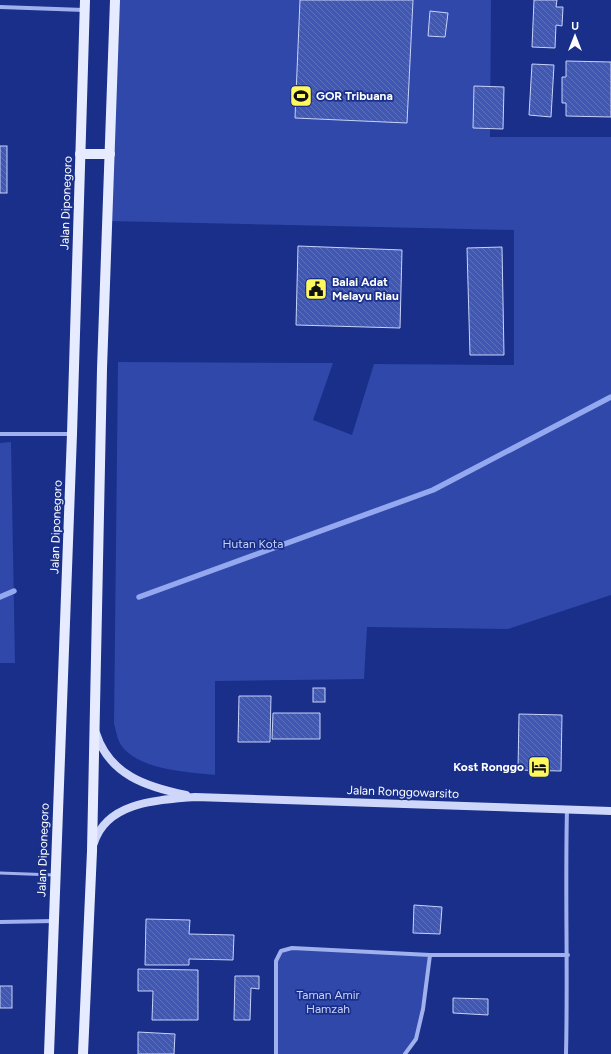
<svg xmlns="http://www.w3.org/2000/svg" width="611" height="1054" font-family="Figtree,sans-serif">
	<defs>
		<pattern id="building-back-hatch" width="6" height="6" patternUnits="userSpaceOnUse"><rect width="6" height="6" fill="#4158b2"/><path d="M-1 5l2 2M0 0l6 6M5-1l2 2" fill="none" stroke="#5e71be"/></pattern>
	</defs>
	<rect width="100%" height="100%" fill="#192f89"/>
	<g fill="#2f48a9">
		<path d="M115,0h376l-1,137h121v458l-103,34 -141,-2 -3,52 -149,2v94c-27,-3 -77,-5 -94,-30 -4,-6 -5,-15 -7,-21l4,-362 215,1 -20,57 39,15 22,-71 140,1v-135l-407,-9z"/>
		<path d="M11,442l4,221h-15v-220z"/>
		<path d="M292,948l138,7 -14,84 -11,15h-129v-93l5,-10z"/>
	</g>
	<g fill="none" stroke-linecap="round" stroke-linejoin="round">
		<g stroke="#94a8f0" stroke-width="5.5">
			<path d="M0,597l14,-6"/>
			<path d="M139,597l294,-107 178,-93"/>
		</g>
	</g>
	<g fill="url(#building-back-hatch)" stroke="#c7d2fa">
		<path d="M300,0h113l-6,123 -112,-5z"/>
		<path d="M534,0h23l-1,7h7l-1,19 -6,-1 -1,23 -23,-1z"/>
		<path d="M430,11l18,2 -3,24 -17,-1z"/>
		<path d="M566,61l45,1v55l-45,-1v-13h-4v-26h4z"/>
		<path d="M532,64l22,1 -3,52 -22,-2z"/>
		<path d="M474,86l30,1 -1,42 -30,-1z"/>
		<rect x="0" y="146" width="7" height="47"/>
		<path d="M298,246l104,4 -2,78 -104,-3z"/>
		<path d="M502,247l2,108h-34l-3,-107z"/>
		<rect x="313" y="688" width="12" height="14"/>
		<path d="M239,696h32l-1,46h-32z"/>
		<path d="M273,713h47v26h-48z"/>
		<path d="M519,714l43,1 -1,56 -43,-1z"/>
		<path d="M414,905l28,2 -2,27 -27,-1z"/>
		<path d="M146,919l44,1 -1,14 45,1 -1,25 -44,-1v6h-44z"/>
		<path d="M138,969l60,1v50h-46l1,-29h-15z"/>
		<path d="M235,976h24v13l-8,-1 -1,32h-16z"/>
		<rect x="0" y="986" width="12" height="22"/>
		<path d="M453,998l35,1v16l-35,-2z"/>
		<path d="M138,1032l37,2 -1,20h-36z"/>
	</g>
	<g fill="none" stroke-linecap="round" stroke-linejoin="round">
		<path stroke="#a1b1ed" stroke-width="3" d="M0,873l54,2"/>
		<g stroke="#a1b1ed" stroke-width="4">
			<path d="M0,7l84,3"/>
			<path d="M0,434h72"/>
			<path d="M0,922l53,-1"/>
			<path d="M276,1054v-93l5,-10 11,-3 138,7h138"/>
			<path d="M405,1054l11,-15 7,-30 7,-54"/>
			<path d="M566,1054c2,-82 -1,-163 1,-245"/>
		</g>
		<g stroke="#ced6f9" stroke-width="8">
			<path d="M96,733c13,42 51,54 90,62"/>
			<path d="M94,843c13,-42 65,-43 101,-46l416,14"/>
		</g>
		<g stroke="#e7ebff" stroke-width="10">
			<path d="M80,154h30"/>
			<path d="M49,1054l23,-620 13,-434"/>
			<path d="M83,1054l9,-203 10,-482 13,-369"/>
		</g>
	</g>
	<defs>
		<g id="stadium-square" transform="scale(1.15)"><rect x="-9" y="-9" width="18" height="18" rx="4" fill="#fff85d" stroke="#192f89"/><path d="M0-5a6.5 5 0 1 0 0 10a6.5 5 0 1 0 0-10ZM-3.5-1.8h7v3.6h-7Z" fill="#111"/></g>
		<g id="civic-square" transform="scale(1.15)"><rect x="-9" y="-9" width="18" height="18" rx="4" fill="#fff85d" stroke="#192f89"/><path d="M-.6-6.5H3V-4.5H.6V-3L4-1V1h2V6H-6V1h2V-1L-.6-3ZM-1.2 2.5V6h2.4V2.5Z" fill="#111"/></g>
		<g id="hotel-square" transform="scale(1.15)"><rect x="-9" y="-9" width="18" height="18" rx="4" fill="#fff85d" stroke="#192f89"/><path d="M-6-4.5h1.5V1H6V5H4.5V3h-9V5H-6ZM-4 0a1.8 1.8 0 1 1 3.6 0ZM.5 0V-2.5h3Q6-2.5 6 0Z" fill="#111"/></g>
	</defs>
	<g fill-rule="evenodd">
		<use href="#stadium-square" x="301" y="96"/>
		<use href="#civic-square" x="316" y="289"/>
		<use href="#hotel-square" x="539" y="767"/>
	</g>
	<g text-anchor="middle" stroke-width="3.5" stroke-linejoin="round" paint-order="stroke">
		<g font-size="12" font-weight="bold" fill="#fff" stroke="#192f89" text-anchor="start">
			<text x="316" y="100">GOR Tribuana</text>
			<text x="332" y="286">Balai Adat<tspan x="332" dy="14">Melayu Riau</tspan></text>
			<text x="524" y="771" text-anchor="end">Kost Ronggo</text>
		</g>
		<g font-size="12" fill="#fff" stroke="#192f89">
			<text transform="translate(66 203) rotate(-88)" y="4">Jalan Diponegoro</text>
			<text transform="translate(56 527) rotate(-88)" y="4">Jalan Diponegoro</text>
			<text transform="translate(403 792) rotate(2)" y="4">Jalan Ronggowarsito</text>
			<text transform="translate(43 850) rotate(-88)" y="4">Jalan Diponegoro</text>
		</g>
		<g font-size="12" fill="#c7d2fa" stroke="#192f89">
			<text x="253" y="548">Hutan Kota</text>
			<text x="328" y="999">Taman Amir<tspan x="328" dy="14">Hamzah</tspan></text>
		</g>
	</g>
	<g transform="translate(575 36)" stroke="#192f89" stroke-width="3" paint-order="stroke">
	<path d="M0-3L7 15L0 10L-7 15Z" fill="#ffffff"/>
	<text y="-6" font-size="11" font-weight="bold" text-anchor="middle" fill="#ffffff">U</text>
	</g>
</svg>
